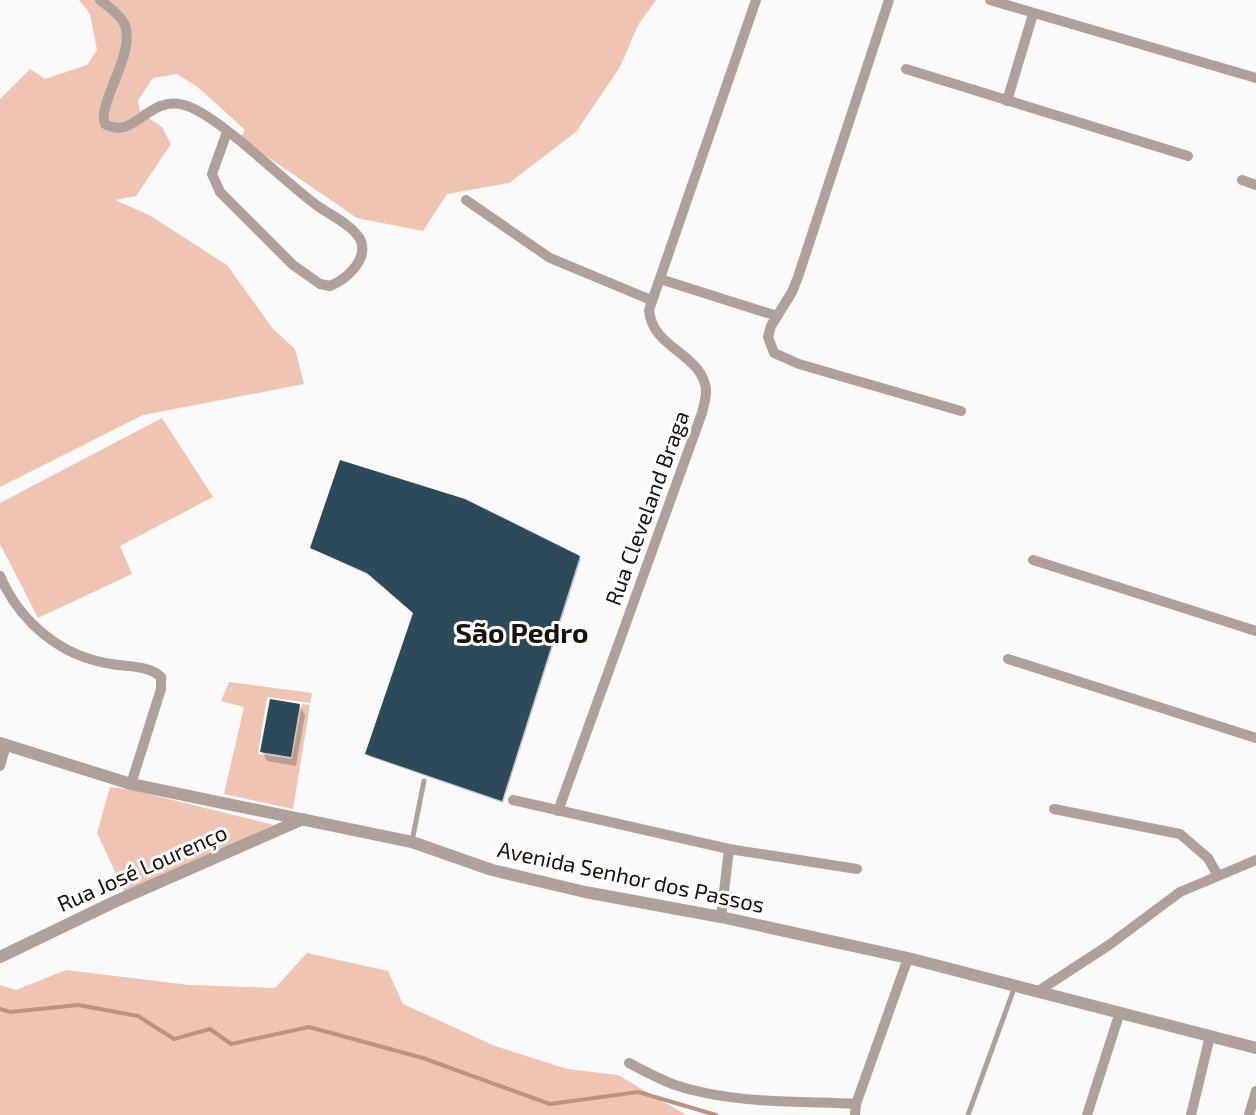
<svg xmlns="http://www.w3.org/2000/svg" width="1256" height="1115" font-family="'Exo 2',sans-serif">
	<rect width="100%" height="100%" fill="#fafafa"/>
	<g fill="#f0c4b2">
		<path d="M79,0h577l-18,25 -18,42 -44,65 -67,51 -62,11 -24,37 -66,-13 -117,-80 5,-8 -46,-42 -22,-14 -24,4 -15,22 2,12 22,15 9,17 -35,52 -21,4 34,15 78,50 46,64 22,20 9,35 -161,31 -143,72v-388l30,-30 15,10 42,-14 10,-15 -7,-36z"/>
		<path d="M162,418l51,79 -93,49 12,28 -94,44 -38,-74v-41z"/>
		<path d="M229,682l83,11 -2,10 -43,-6 -9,57 34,5 10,-55 8,1 -17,104 -69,-15 20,-87 -23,-6z"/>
		<path d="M110,787l22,3 142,35 -149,68 -28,-60z"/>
		<path d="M307,953l81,18 15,33 92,42 72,23 51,6 68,40h-686v-130l16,5 50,-20 123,15 86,3z"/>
	</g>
	<g fill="#0003">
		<path d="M312,548l267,9 2,2 -78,244 -135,-47 -1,-3 47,-139 -44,-38z"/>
		<path d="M299,705l6,10 -9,51 -29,-5 -5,-10z"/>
	</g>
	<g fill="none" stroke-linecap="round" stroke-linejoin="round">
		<path stroke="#bc9280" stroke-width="4" d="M0,1009l10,3 68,-7 60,11 36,23 36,-10 21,15 78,-17 114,31 127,46 88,-12 78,23"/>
	</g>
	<g fill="#2d4a5b">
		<path d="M340,460l125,39 115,57 -78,245 -137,-47 48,-141 -46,-40 -57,-25z"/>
		<path d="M270,699l30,5 -9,53 -31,-5z"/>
	</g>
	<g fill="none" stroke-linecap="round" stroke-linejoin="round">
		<g stroke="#b0a09a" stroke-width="5">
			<path d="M412,841l12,-60"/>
			<path d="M968,1115l47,-129"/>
		</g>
		<g stroke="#b0a09a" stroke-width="10">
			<path d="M100,0c8,6 19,14 24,23 14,28 -28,81 -19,101 30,17 42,-29 79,-19 34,9 101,78 135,102 12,8 36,20 42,34 7,20 -16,39 -31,45l-10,-2 -27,-19 -73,-73 -8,-18 15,-42"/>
			<path d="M889,0l-91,277 -6,15 -21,34 -3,11 6,16 25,11 162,47"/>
			<path d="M990,0l266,78"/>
			<path d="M906,69l282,87"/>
			<path d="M1007,101l26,-87"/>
			<path d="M1242,180l14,5"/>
			<path d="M466,200l84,58 101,42"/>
			<path d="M660,279l117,37"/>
			<path d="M1033,560l223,71"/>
			<path d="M0,576c20,46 61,81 112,88 15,3 37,1 49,13v12l-30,95"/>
			<path d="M1008,659l248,79"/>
			<path d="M0,766l6,-21"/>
			<path d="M513,800l216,49 128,20"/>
			<path d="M1054,809l126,25 28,24 9,16"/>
			<path d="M558,811l144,-398c2,-9 6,-20 3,-29 -9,-32 -53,-37 -56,-74l107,-310"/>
			<path d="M721,917l8,-68"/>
			<path d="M1037,992l72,-47 71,-53 76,-32"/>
			<path d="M629,1063c15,8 30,16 46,22 57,19 122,16 181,19"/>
			<path d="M855,1115l1,-11 52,-146"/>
			<path d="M1087,1115l33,-103"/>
			<path d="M1191,1115l19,-79"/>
			<path d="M1249,1115l7,-24"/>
		</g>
		<g stroke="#b0a09a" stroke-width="12">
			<path d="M0,743l131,41 281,58 80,28 93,22 136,25 187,41 348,90"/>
			<path d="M0,957l114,-55 189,-83"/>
		</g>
	</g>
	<g text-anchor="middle" stroke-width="6" stroke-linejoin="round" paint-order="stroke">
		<g font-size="22" fill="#1b100a" stroke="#fff">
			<text transform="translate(647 508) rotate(-70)" y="8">Rua Cleveland Braga</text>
			<text transform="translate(142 868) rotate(-24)" y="8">Rua José Lourenço</text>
			<text transform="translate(631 877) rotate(12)" y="8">Avenida Senhor dos Passos</text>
		</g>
		<g font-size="28" font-weight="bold" fill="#1b100a" stroke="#fff">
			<text x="522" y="643">São Pedro</text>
		</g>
	</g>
</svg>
